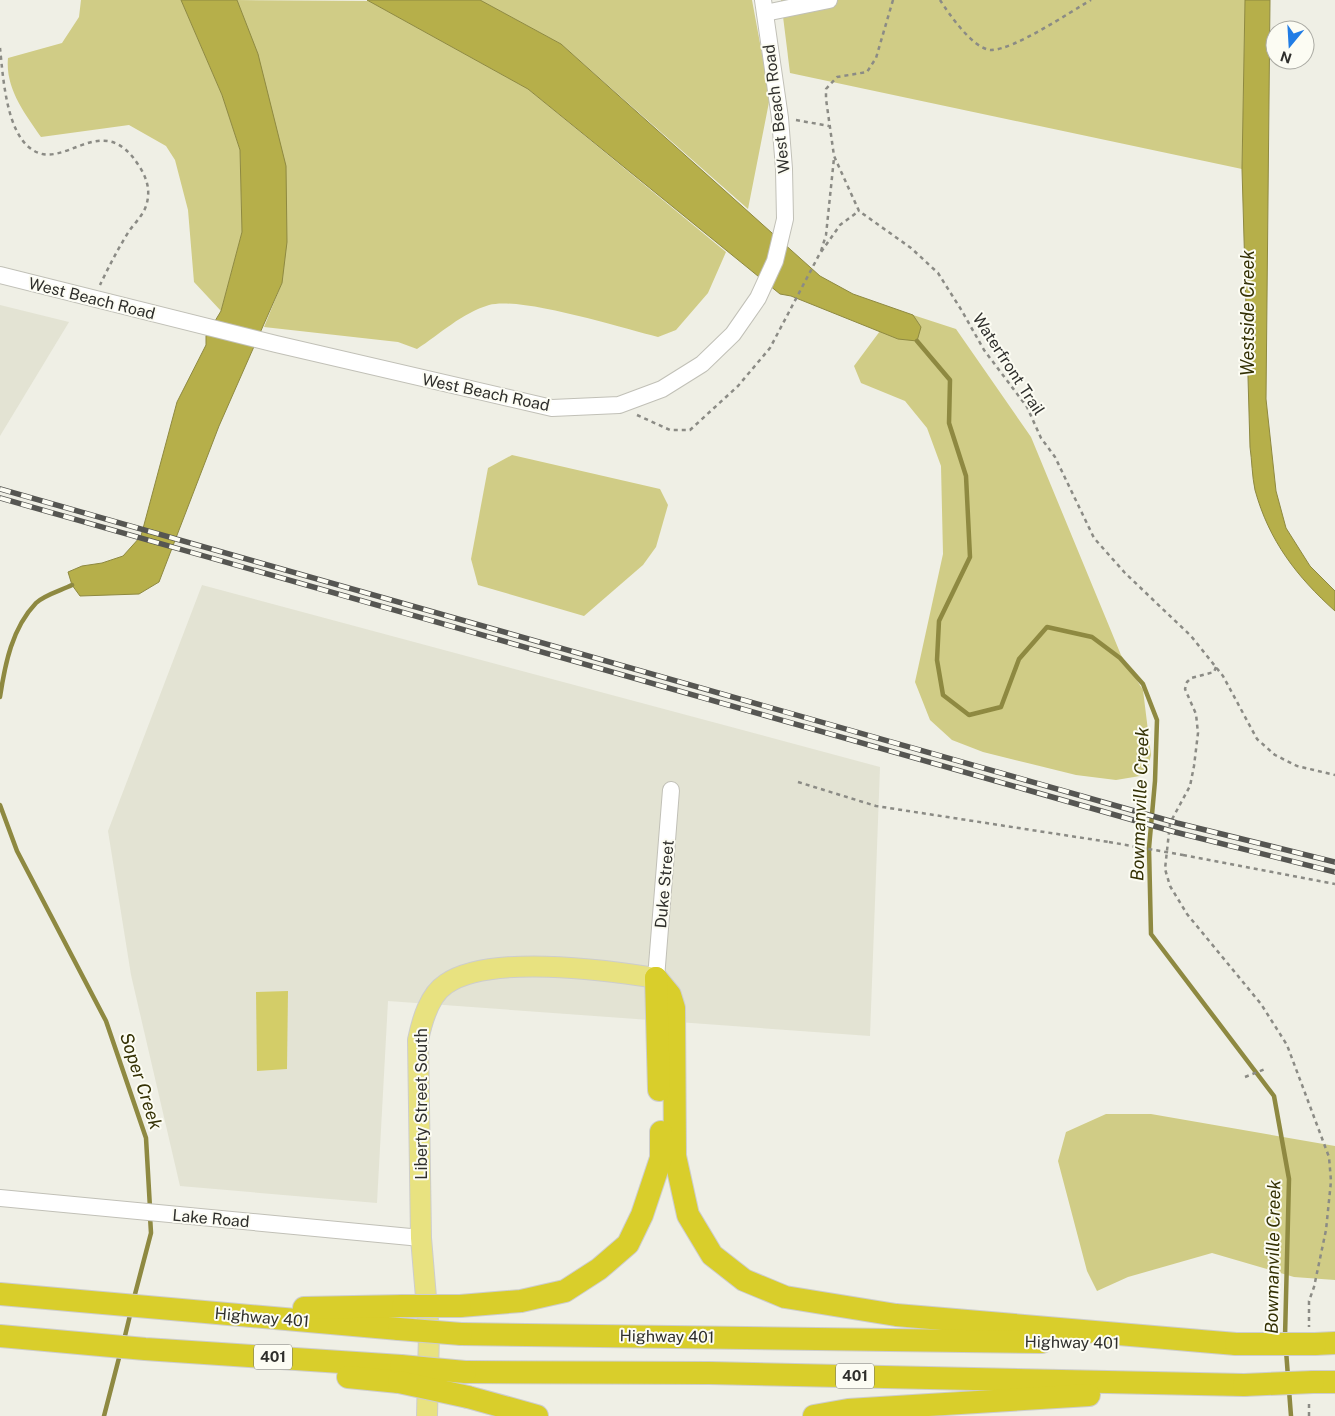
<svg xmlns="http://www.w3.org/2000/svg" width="1335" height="1416" font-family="'Public Sans',sans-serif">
	<rect width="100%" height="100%" fill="#efefe5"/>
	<g fill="#e3e3d3">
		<path d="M0,305l69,17 -69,114z"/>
		<path d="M202,585l678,182 -10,269 -482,-35 -11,202 -197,-17 -49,-211 -23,-144z"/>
	</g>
	<g fill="#d0cc86">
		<path d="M81,0h100l41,95 18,55 2,82 -21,79 -27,-29 -6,-72 -13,-50 -9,-14 -37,-21 -88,12c-16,-23 -36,-49 -33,-79l54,-15 17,-26z"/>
		<path d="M237,0l132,1 159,88 198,163 -18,41 -32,37 -18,7c-36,-9 -138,-41 -169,-32 -27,8 -49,29 -72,44l-19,-7 -134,-15 18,-44 -24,-228z"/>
		<path d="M480,0h272l18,97 -22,112 -187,-165z"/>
		<path d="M781,0h464l-3,169 -452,-96z"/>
		<path d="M913,315l43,14 75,108 90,218 22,35 8,65 -5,20 -30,5 -40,-5 -93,-23 -31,-12 -22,-20 -15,-38 28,-128 -2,-88 -14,-38 -22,-27 -44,-18 -7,-17 26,-35 18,8 23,-12z"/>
		<path d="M512,455l148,34 8,16 -12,42 -13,18 -59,51 -106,-31 -7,-26 17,-91z"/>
		<path d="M1106,1114h45l184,32v134l-41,-3 -82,-24 -84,24 -31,14 -10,-20 -29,-110 8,-29z"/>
	</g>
	<g fill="#b6af4a" stroke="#8e8941">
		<path d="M181,0h56l21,54 28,112 1,76 -5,41 -63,143 -60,156 -20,12 -59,2 -8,-11 -4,-13 14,-6 20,-3 21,-7 18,-20 36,-134 29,-57v-9l15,-25 21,-79 -2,-82 -18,-55z"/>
		<path d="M367,0h113l81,44 259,232 33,18 60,21 8,12 -4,14 -19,-2 -107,-43 -11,-2 -252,-205z"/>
		<path d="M1245,0h25l-4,399 10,92 10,37 24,38 25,25v20c-38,-34 -66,-70 -80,-121 -3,-14 -3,-29 -5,-43l-8,-278z"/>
	</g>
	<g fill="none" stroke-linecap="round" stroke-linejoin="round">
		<g stroke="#8e8941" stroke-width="4.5">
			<path d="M917,341l33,39 -1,43 17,53 4,81 -31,64 -2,39 6,35 26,20 32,-8 18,-48 28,-32 45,10 28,21 23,26 14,36 -2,61 -6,67 2,86 123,162 15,83 -4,158"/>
			<path d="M0,697c5,-33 12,-69 36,-94 8,-8 26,-13 36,-18"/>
			<path d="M0,805l17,46 89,170 40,117 4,70"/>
			<path d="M134,1298l17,-65 -1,-17"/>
			<path d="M124,1340l7,-29"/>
			<path d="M1286,1350l2,27"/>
			<path d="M1289,1390l2,26"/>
			<path d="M104,1416l16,-62"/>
		</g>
	</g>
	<path fill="#d3cd68" d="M288,991l-1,78 -30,2 -1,-79z"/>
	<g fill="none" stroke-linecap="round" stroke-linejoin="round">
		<g stroke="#c1c0b7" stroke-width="18">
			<g id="minor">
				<path d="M765,13l64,-13"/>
				<path d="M0,275l276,69 276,64 67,-3 43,-16 40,-25 31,-30 25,-36 17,-37 10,-42 -1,-50 -4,-51 -17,-118"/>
				<path d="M656,978l15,-188"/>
				<path d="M0,1198l421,40"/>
			</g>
		</g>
		<g stroke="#cdcdcc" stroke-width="22">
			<path id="major" d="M427,1416l2,-83 -8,-95 -3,-198c4,-19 11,-45 28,-56 43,-30 160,-14 210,-6"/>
		</g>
		<g stroke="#cdcdcc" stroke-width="24">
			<g id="highway">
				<path d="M656,978l14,17 4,13 1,148 13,59 24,40 32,25 41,17 111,18 340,29"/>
				<path d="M656,978l3,112"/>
				<path d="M0,1294l399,35"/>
				<path d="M460,1306l61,-5 44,-10 34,-22 29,-25 14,-29 19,-57v-26"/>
				<path d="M304,1308l99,-2"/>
				<path d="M461,1334l581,8"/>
				<path d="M0,1336l145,13 256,17"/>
				<path d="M1315,1344l20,-1"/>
				<path d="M465,1372l244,1 535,12"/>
				<path d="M348,1377l51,5"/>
				<path d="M1313,1382h22"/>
				<path d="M468,1397l69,19"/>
				<path d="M814,1416l34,-6 241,-15"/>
			</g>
		</g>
		<g stroke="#8b8b85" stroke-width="2.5" stroke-dasharray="4 4" stroke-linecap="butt">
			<path d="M893,0l-17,58 -9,14 -30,5 -11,12v10l8,57 25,55 52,37 27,25 24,38 22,39 43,57 14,31 14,19 39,81 31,35 66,63 32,40 34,63 18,16 22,11 38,9"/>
			<path d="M940,0c9,14 33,49 51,50 23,0 79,-38 100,-50"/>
			<path d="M0,48c3,28 6,82 30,100 33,27 72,-42 109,18 8,12 12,25 7,40 -3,9 -11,17 -17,25 -11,18 -20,35 -29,54"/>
			<path d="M796,120l33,6"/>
			<path d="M821,251l5,-16 8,-77"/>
			<path d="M637,415l33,15h20l48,-44 32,-38 49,-93 21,-30 19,-14"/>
			<path d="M1216,667l-2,5 -23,6 -4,4 -2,7 11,25 2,19 -4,33 -4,20 -20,37 -5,46 5,17 17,28 74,90 26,41 42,112 2,24 -5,49 -12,57 -5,14v26"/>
			<path d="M798,782l78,24 233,36"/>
			<path d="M1183,855l152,29"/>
			<path d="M1245,1077l20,-8"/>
			<path d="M1309,1416v-16"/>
		</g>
		<use href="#minor" stroke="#fff" stroke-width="16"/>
		<use href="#major" stroke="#e8e280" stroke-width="20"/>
		<use href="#highway" stroke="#d9ce2b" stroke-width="22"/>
		<g stroke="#565652" stroke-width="5.5">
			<g id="rail">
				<path d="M0,489l1177,334 158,39"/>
				<path d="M0,498l1024,291 151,43 160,40"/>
			</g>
		</g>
		<use href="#rail" stroke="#fcfcf3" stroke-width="4" stroke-dasharray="11" stroke-linecap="butt"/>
		<g stroke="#cdcdcc" stroke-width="24" stroke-linecap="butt">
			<g id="highway-bridge">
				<path d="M403,1306h57"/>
				<path d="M399,1329l62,5"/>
				<path d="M1236,1344h79"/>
				<path d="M401,1366l64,6"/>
				<path d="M399,1382l69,15"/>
				<path d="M1244,1385l69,-3"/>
			</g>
		</g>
		<path stroke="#8b8b85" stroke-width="2.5" stroke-dasharray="4 4" stroke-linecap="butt" d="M1109,842l74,13"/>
		<use href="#highway-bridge" stroke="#d9ce2b" stroke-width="22"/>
	</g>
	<g text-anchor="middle" stroke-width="4" stroke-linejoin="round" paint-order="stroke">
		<g fill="#fcfcf3" stroke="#6c6c68" stroke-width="1">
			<rect x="254" y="1344.5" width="38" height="25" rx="4"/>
			<rect x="836" y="1363.5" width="38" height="25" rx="4"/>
		</g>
		<g font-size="15" font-weight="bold" fill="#2f2f2c">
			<text x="273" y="1362">401</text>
			<text x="855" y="1381">401</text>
		</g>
		<g font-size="16" fill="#2f2f2c" stroke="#fcfcf3">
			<text transform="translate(776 109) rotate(-97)" y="6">West Beach Road</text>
			<text transform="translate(92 298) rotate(14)" y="6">West Beach Road</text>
			<text transform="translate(1009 364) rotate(57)" y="6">Waterfront Trail</text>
			<text transform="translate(486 392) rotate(12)" y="6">West Beach Road</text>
			<text transform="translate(664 884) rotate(-85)" y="6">Duke Street</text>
			<text transform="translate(421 1104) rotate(-90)" y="6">Liberty Street South</text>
			<text transform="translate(211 1218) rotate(5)" y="6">Lake Road</text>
			<text transform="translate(262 1317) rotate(5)" y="6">Highway 401</text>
			<text transform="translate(667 1336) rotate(1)" y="6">Highway 401</text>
			<text transform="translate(1072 1342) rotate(1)" y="6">Highway 401</text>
		</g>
		<g font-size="18" font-style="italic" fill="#343104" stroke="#fcfcf3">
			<text transform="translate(1248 313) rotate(-90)" y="6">Westside Creek</text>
			<text transform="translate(1140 804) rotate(-88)" y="6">Bowmanville Creek</text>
			<text transform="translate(141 1081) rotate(72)" y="6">Soper Creek</text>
			<text transform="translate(1273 1257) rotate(-89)" y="6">Bowmanville Creek</text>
		</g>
	</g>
	<g transform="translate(1290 45) rotate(198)"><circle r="24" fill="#fcfcf3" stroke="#aaaaa3"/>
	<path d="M0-4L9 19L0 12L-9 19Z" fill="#207ce5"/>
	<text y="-8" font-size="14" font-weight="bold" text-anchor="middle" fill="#2f2f2c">N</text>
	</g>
</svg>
